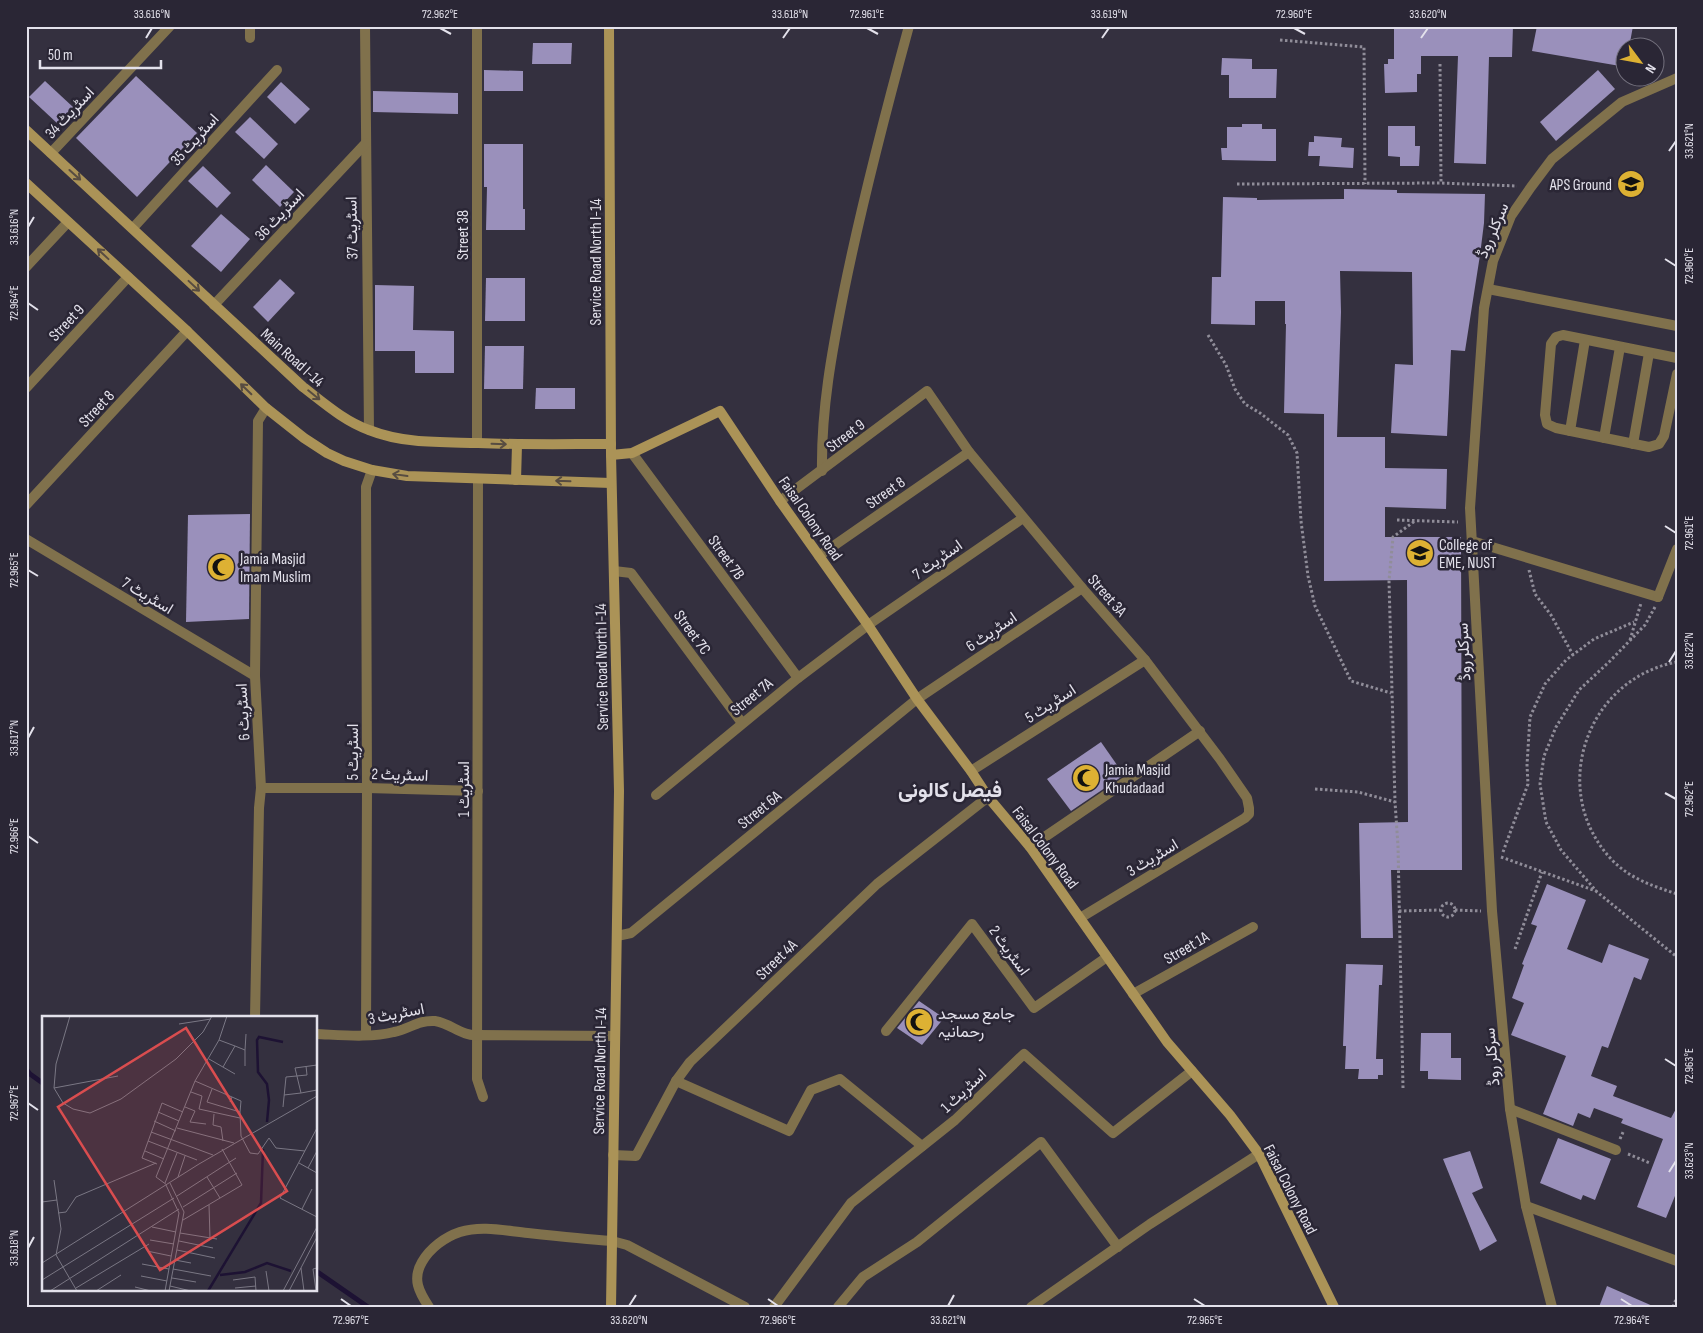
<svg xmlns="http://www.w3.org/2000/svg" width="1703" height="1333" font-family="'Sofia Sans Condensed',Vazirmatn,sans-serif">
	<rect width="100%" height="100%" fill="#34303f"/>
	<g fill="none" stroke-linecap="round" stroke-linejoin="round">
		<g stroke="#1d1233" stroke-width="5">
			<path d="M26,1069l4,5 14,10"/>
			<path d="M316,1271l52,36"/>
		</g>
	</g>
	<g fill="#9a90bb">
		<path d="M1394,26h119l-1,31h-23l-3,107 -32,-1 4,-107h-37v18h-4v18l-32,1 -1,-29h4v-5h6z"/>
		<path d="M1537,26h96l-4,22h-3v19l-94,-16z"/>
		<path d="M533,43h39l-1,21h-39z"/>
		<path d="M1222,58l30,1v10h25l-1,29h-47v-23h-8z"/>
		<path d="M484,70l39,1v20h-39z"/>
		<path d="M1598,70l17,19 -59,52 -16,-19z"/>
		<path d="M136,76l61,57 -60,64 -61,-59z"/>
		<path d="M45,81l28,26 -15,17 -29,-27z"/>
		<path d="M281,82l29,27 -15,15 -28,-27z"/>
		<path d="M373,91l85,2v21l-85,-2z"/>
		<path d="M250,117l28,27 -14,15 -29,-27z"/>
		<path d="M1242,124h20v5h14v32l-54,-1 -1,-12h6v-21h15z"/>
		<path d="M1388,126h27v20h5l-1,20h-19v-9l-12,-1z"/>
		<path d="M1314,136l28,2 -1,9 13,1 -1,20 -34,-2 1,-10h-12l1,-14h5z"/>
		<path d="M484,144h39v65h2v21h-39l1,-43h-3z"/>
		<path d="M266,165l28,27 -14,15 -28,-27z"/>
		<path d="M203,166l28,27 -14,15 -29,-27z"/>
		<path d="M1344,189l53,1v3l88,1 -1,29 -4,32 -15,96 -14,-1 -4,86 -56,-3 4,-69 18,1 -1,-93 -72,-1 1,41 -4,125h48v31l62,1 -1,40 -61,-2v30h76l1,333h-71l2,68h-32l-2,-115 49,-1 -1,-242 -83,1v-167l-40,-1 2,-89h-1v-23h-30v24l-44,-1 1,-47h9l2,-80 34,1v2l87,-1z"/>
		<path d="M221,214l29,25 -29,33 -30,-26z"/>
		<path d="M486,278h39v43h-40z"/>
		<path d="M280,279l15,14 -27,29 -15,-15z"/>
		<path d="M375,285l39,1 -1,44 41,1v42h-39v-22h-40z"/>
		<path d="M485,346h39l-1,43h-39z"/>
		<path d="M536,388h39v21h-40z"/>
		<path d="M250,514l-1,105 -63,3 2,-107z"/>
		<path d="M1101,742l23,33 -53,36 -24,-32z"/>
		<path d="M1547,884l39,16 -19,49 35,14 7,-19 40,15 -8,21 -7,-3 -26,71 -6,-2 -11,30 26,10 -4,10 58,22 6,-11v84l-11,27 -29,-11 26,-68 -42,-16 2,-4 -29,-11 -4,10 -12,-5 -5,13 -30,-12 23,-58 -55,-21 13,-32 -12,-5 12,-33 -2,-1 15,-38 -6,-2z"/>
		<path d="M1346,964l37,1 -1,20h-3l-3,74h7v16h-5v4h-20l1,-10h-14l1,-23h-3z"/>
		<path d="M919,1001l25,17 -22,27 -25,-17z"/>
		<path d="M1421,1033h30v25h10v22l-33,-1v-8h-8z"/>
		<path d="M1558,1138l53,21 -16,41 -12,-5 -2,5 -41,-17z"/>
		<path d="M1470,1151l13,37 -11,5 25,48 -17,10 -37,-92z"/>
		<path d="M1607,1286l48,21h-56z"/>
	</g>
	<g fill="none" stroke-linecap="round" stroke-linejoin="round">
		<g stroke="#908d99" stroke-width="3" stroke-dasharray="2.5 2.5" stroke-linecap="butt">
			<path d="M1280,40l84,7 1,137"/>
			<path d="M1440,64l1,119"/>
			<path d="M1237,184l204,-1 76,3"/>
			<path d="M1208,335l18,30 9,24 10,15 15,9 28,22 9,18 4,68 7,55 7,30 36,75 40,12"/>
			<path d="M1397,520l61,2"/>
			<path d="M1529,570l6,24 16,21 22,40"/>
			<path d="M1655,607l-10,18 -35,36 -31,29 -23,37 -12,29 -4,28 6,38 15,28 36,42 80,65"/>
			<path d="M1630,640l11,-37"/>
			<path d="M1677,662c-92,17 -130,131 -64,199 18,18 40,25 64,33"/>
			<path d="M1315,789l43,3 37,10"/>
			<path d="M1503,852l25,-68 -1,-19 3,-48 15,-33 21,-24 28,-21 40,-17"/>
			<path d="M1501,857l95,34"/>
			<circle cx="1448" cy="910" r="7"/>
			<path d="M1455,910l26,1"/>
			<path d="M1399,911l41,-1"/>
			<path d="M1515,949l27,-77"/>
			<path d="M1403,1088l-5,-242 -3,-44 -6,-221 4,-44 22,-16"/>
			<path d="M1620,1139l4,-9"/>
			<path d="M1628,1154l22,9"/>
			<path d="M1673,1307l4,-10"/>
		</g>
		<g stroke="#80714c" stroke-width="10">
			<path d="M1488,289l189,37"/>
			<path d="M1677,358l-114,-23 -7,2 -5,7 -6,71 2,9 9,4 93,19 10,-3 5,-8 13,-62"/>
			<path d="M1570,431l15,-91"/>
			<path d="M1604,438l16,-91"/>
			<path d="M1633,444l16,-91"/>
			<path d="M1472,541l186,56"/>
			<path d="M1510,1109l106,41"/>
			<path d="M1526,1206l151,55"/>
		</g>
		<g stroke="#80714c" stroke-width="10">
			<path d="M365,26l4,404"/>
			<path d="M477,26v417"/>
			<path d="M250,38v-12"/>
			<path d="M51,153l119,-127"/>
			<path d="M133,228l144,-158"/>
			<path d="M26,267l42,-45"/>
			<path d="M214,305l152,-162"/>
			<path d="M26,388l102,-111"/>
			<path d="M632,453l166,225"/>
			<path d="M822,471c-1,-61 10,-120 22,-180 18,-89 41,-177 65,-265"/>
			<path d="M478,479l-1,600 6,18"/>
			<path d="M780,501l147,-110 42,61 113,136 63,72 75,99 27,39 2,10v6l-4,4 -165,100"/>
			<path d="M26,505l161,-174"/>
			<path d="M26,539l229,137"/>
			<path d="M819,556l150,-104"/>
			<path d="M614,571l17,2 111,150"/>
			<path d="M1658,597l19,-48"/>
			<path d="M971,771l174,-111"/>
			<path d="M261,788h106l111,3"/>
			<path d="M656,795l142,-117 70,-53 155,-107"/>
			<path d="M1030,847l170,-116"/>
			<path d="M617,936l14,-3 286,-234 165,-111"/>
			<path d="M1133,994l120,-67"/>
			<path d="M255,1017l4,-209 2,-20 -6,-112 3,-255 8,-13"/>
			<path d="M886,1031l86,-107 62,84 73,-51"/>
			<path d="M316,1034c25,1 54,4 78,-2 16,-3 23,-12 41,-11 15,2 28,16 43,14l137,1"/>
			<path d="M366,1035l1,-247 -1,-301 6,-17"/>
			<path d="M676,1081l113,50 22,-41 29,-11 82,67"/>
			<path d="M613,1155l23,1 40,-75 14,-19 187,-178 111,-87"/>
			<path d="M429,1307c-10,-15 -17,-28 -7,-45 8,-14 23,-25 38,-30 22,-7 46,-1 68,1 28,3 56,6 84,8l15,4 118,62"/>
			<path d="M774,1307l77,-104 104,-83 69,-66 89,79 79,-62"/>
			<path d="M838,1307l25,-30 54,-35 124,-100 77,105"/>
			<path d="M1031,1307l119,-83 109,-70"/>
			<path d="M1552,1307l-26,-101 -16,-97 -18,-198 -22,-403 14,-200 9,-47 18,-45 20,-29 21,-28 70,-57 55,-24"/>
		</g>
		<g stroke="#ab9357" stroke-width="10">
			<path d="M609,26l2,429 8,336 -8,516"/>
			<path d="M26,130l277,257c21,16 41,34 66,43 35,14 73,12 109,13 45,2 89,1 133,1"/>
			<path d="M26,183l161,148 79,77 38,30 23,15 17,8 28,9 35,6 204,7"/>
			<path d="M611,455l21,-2 88,-42 60,90 88,124 49,74 54,72 17,26 42,50 137,195 63,73 29,39 75,153"/>
			<path d="M516,480l1,-35"/>
		</g>
	</g>
	<defs><path id="oneway-shaft" d="M-6 0H5M1.5-3L5.5 0L1.5 3" fill="none" stroke-width="1.6" stroke-linecap="round" stroke-linejoin="round" transform="scale(1.25)"/></defs>
	<g stroke="#574c41">
		<use href="#oneway-shaft" transform="translate(75 175) rotate(42)"/>
		<use href="#oneway-shaft" transform="translate(103 254) rotate(-137)"/>
		<use href="#oneway-shaft" transform="translate(194 286) rotate(43)"/>
		<use href="#oneway-shaft" transform="translate(246 389) rotate(-136)"/>
		<use href="#oneway-shaft" transform="translate(314 395) rotate(39)"/>
		<use href="#oneway-shaft" transform="translate(499 444) rotate(2)"/>
		<use href="#oneway-shaft" transform="translate(400 475) rotate(-172)"/>
		<use href="#oneway-shaft" transform="translate(563 481) rotate(-178)"/>
	</g>
	<path fill="none" stroke="#e3e1eb" stroke-width="2" d="M440,28l11,6M867,28l11,6M1294,28l11,6M146,38l6,-10M783,38l7,-10M1102,38l7,-10M1421,38l7,-10M1669,151l7,-10M28,227l6,-10M1665,259l11,7M28,303l10,7M1665,526l11,7M28,570l10,6M1669,662l7,-11M28,738l6,-11M1665,793l11,6M28,836l10,7M1665,1059l11,7M28,1103l10,7M1669,1172l7,-11M28,1248l6,-11M341,1299l10,7M768,1299l10,7M1194,1299l11,7M1621,1299l11,7M629,1306l7,-11M948,1306l6,-11"/>
	<defs>
		<g id="school-disc" transform="scale(1.4375)"><circle r="9.5" fill="#ddb133" stroke="#2a2635"/><path d="M0-5L7-2L0 1L-7-2ZM-4 1L0 2.5L4 1V4Q0 6-4 4Z" fill="#111"/></g>
		<g id="university-disc" transform="scale(1.4375)"><circle r="9.5" fill="#ddb133" stroke="#2a2635"/><path d="M0-5L7-2L0 1L-7-2ZM-4 1L0 2.5L4 1V4Q0 6-4 4Z" fill="#111"/></g>
		<g id="mosque-disc" transform="scale(1.4375)"><circle r="9.5" fill="#ddb133" stroke="#2a2635"/><path d="M3.5-4.9A6 6 0 1 0 3.5 4.9A5 5 0 1 1 3.5-4.9Z" fill="#111"/></g>
	</defs>
	<g fill-rule="evenodd">
		<use href="#school-disc" x="1631" y="184"/>
		<use href="#university-disc" x="1420" y="553"/>
		<use href="#mosque-disc" x="221" y="567"/>
		<use href="#mosque-disc" x="1086" y="778"/>
		<use href="#mosque-disc" x="919" y="1022"/>
	</g>
	<g text-anchor="middle" stroke-width="5" stroke-linejoin="round" paint-order="stroke">
		<g font-size="16" fill="#e3e1eb" stroke="#2a2635">
			<text transform="translate(69 112) rotate(-47)" y="6">اسٹریٹ 34</text>
			<text transform="translate(194 139) rotate(-48)" y="6">اسٹریٹ 35</text>
			<text transform="translate(279 214) rotate(-47)" y="6">اسٹریٹ 36</text>
			<text transform="translate(351 228) rotate(-91)" y="6">اسٹریٹ 37</text>
			<text transform="translate(1492 230) rotate(-67)" y="6">سرکلر روڈ</text>
			<text transform="translate(462 235) rotate(-90)" y="6">Street 38</text>
			<text transform="translate(595 262) rotate(-90)" y="6">Service Road North I-14</text>
			<text transform="translate(66 322) rotate(-47)" y="6">Street 9</text>
			<text transform="translate(293 357) rotate(42)" y="6">Main Road I-14</text>
			<text transform="translate(96 408) rotate(-47)" y="6">Street 8</text>
			<text transform="translate(845 435) rotate(-37)" y="6">Street 9</text>
			<text transform="translate(885 492) rotate(-35)" y="6">Street 8</text>
			<text transform="translate(811 518) rotate(55)" y="6">Faisal Colony Road</text>
			<text transform="translate(727 557) rotate(54)" y="6">Street 7B</text>
			<text transform="translate(937 559) rotate(-35)" y="6">اسٹریٹ 7</text>
			<text transform="translate(148 595) rotate(31)" y="6">اسٹریٹ 7</text>
			<text transform="translate(1108 595) rotate(49)" y="6">Street 3A</text>
			<text transform="translate(991 631) rotate(-34)" y="6">اسٹریٹ 6</text>
			<text transform="translate(693 632) rotate(54)" y="6">Street 7C</text>
			<text transform="translate(1463 652) rotate(-93)" y="6">سرکلر روڈ</text>
			<text transform="translate(601 667) rotate(-91)" y="6">Service Road North I-14</text>
			<text transform="translate(751 696) rotate(-39)" y="6">Street 7A</text>
			<text transform="translate(1050 703) rotate(-33)" y="6">اسٹریٹ 5</text>
			<text transform="translate(242 712) rotate(-93)" y="6">اسٹریٹ 6</text>
			<text transform="translate(352 752) rotate(-90)" y="6">اسٹریٹ 5</text>
			<text transform="translate(400 774) rotate(2)" y="6">اسٹریٹ 2</text>
			<text transform="translate(463 789) rotate(-90)" y="6">اسٹریٹ 1</text>
			<text transform="translate(759 809) rotate(-39)" y="6">Street 6A</text>
			<text transform="translate(1046 847) rotate(53)" y="6">Faisal Colony Road</text>
			<text transform="translate(1152 857) rotate(-31)" y="6">اسٹریٹ 3</text>
			<text transform="translate(1186 947) rotate(-30)" y="6">Street 1A</text>
			<text transform="translate(1010 950) rotate(54)" y="6">اسٹریٹ 2</text>
			<text transform="translate(776 959) rotate(-44)" y="6">Street 4A</text>
			<text transform="translate(396 1013) rotate(-11)" y="6">اسٹریٹ 3</text>
			<text transform="translate(1491 1057) rotate(-95)" y="6">سرکلر روڈ</text>
			<text transform="translate(599 1071) rotate(-89)" y="6">Service Road North I-14</text>
			<text transform="translate(963 1090) rotate(-43)" y="6">اسٹریٹ 1</text>
			<text transform="translate(1291 1189) rotate(63)" y="6">Faisal Colony Road</text>
		</g>
		<g font-size="16" fill="#e3e1eb" stroke="#2a2635" text-anchor="start">
			<text x="1612" y="190" text-anchor="end">APS Ground</text>
			<text x="1439" y="550">College of<tspan x="1439" dy="18">EME, NUST</tspan></text>
			<text x="240" y="564">Jamia Masjid<tspan x="240" dy="18">Imam Muslim</tspan></text>
			<text x="1105" y="775">Jamia Masjid<tspan x="1105" dy="18">Khudadaad</tspan></text>
			<text x="938" y="1019">جامع مسجد<tspan x="938" dy="18">رحمانیہ</tspan></text>
		</g>
		<g font-size="21" font-weight="bold" fill="#e3e1eb" stroke="#2a2635">
			<text x="950" y="797">فیصل کالونی</text>
		</g>
	</g>
	<g transform="translate(42 1016)">
		<rect width="275" height="275" fill="#34303f"/>
		<path fill="none" stroke="#1d1233" stroke-width="2.5" d="M225,106l2,-22 -2,-16 -9,-12 -1,-32 2,-3 24,5M178,259l25,-3 22,-9 24,8M166,275l53,-88 2,-54"/>
		<path fill="none" stroke="#7a7784" stroke-width="1" d="M28,0l-14,48 -2,24 9,15 10,6 17,4 31,-14 55,-40 27,-27 9,-16M137,8l32,-5M177,24l16,6M167,43l26,15M275,49l-22,3 6,25 16,-3M203,50v-16M181,51l12,-21 10,4 1,-16M153,65l37,16 -2,5M12,72l64,-12M170,73l-5,13 33,10 1,-11 -9,-4M149,76l11,4 -3,13 41,9M242,79l17,-2M143,91l10,4 -5,11 16,2M241,91l3,-30 21,-2 -1,-9M116,96l21,9M198,96l1,24 9,17 8,1 11,-16 7,10 29,3M172,98l-1,11 8,2 2,14M112,105l22,10M135,112l57,15M275,112l-37,70 37,19M109,116l62,23M106,125l49,19M103,135l19,8M257,147l18,10M115,148l-15,-6 20,-55 21,9M266,152l9,-17M136,161l7,-21M165,161l13,21M12,164l7,49 -5,26 21,36M123,167l12,-30M125,169l-11,-8 39,-96 24,-41 8,-24M135,180l59,-38M0,186l15,-2M167,189l1,33M141,191l54,-34M260,193l10,-20M16,197l8,-1 10,-15 80,-34M141,204l59,-35 -20,-36M110,211l24,5M138,217l37,6M108,224l24,4M137,225l34,7M135,234l38,8M105,235l24,5M133,244l16,3M0,247l157,-99 118,-68M100,248l27,5M259,252l3,23M131,253l38,7M224,255l3,20M99,260l26,5M130,262l24,4M0,264l132,-82M191,264l22,-3 1,14M128,270l21,5M93,271l16,4M34,272l73,-44M193,272l21,-2M8,275l129,-82M54,275l25,-16M123,275l14,-78 -13,-28M127,275l15,-79 -14,-29M241,275l34,-64M247,275l28,-54M274,275l-3,-22 4,-1"/>
		<path fill="#d94d4f" fill-opacity="0.15" stroke="#d94d4f" stroke-width="2.5" d="M144,12l101,163 -127,79 -102,-163z"/>
		<rect width="275" height="275" fill="none" stroke="#e3e1eb" stroke-width="2.5"/>
	</g>
	<rect width="1703" height="1333" fill="none" stroke="#2a2635" stroke-width="55"/>
	<g transform="translate(1640 62) rotate(122)"><circle r="24" fill="#2a2635" stroke="#74717e"/>
	<path d="M0-4L9 19L0 12L-9 19Z" fill="#ddb133"/>
	<text y="-8" font-size="14" font-weight="bold" text-anchor="middle" fill="#e3e1eb">N</text>
	</g>
	<path d="M40 60v8h121v-8" fill="none" stroke="#e3e1eb" stroke-width="2.5"/>
	<text x="48" y="60" font-size="15" fill="#e3e1eb" stroke="#2a2635" stroke-width="4" paint-order="stroke">50 m</text>
	<rect x="28" y="28" width="1648" height="1278" fill="none" stroke="#e3e1eb" stroke-width="2"/>
	<g font-size="12" text-anchor="middle" fill="#e3e1eb">
		<text x="152" y="18">33.616°N</text>
		<text x="440" y="18">72.962°E</text>
		<text x="790" y="18">33.618°N</text>
		<text x="867" y="18">72.961°E</text>
		<text x="1109" y="18">33.619°N</text>
		<text x="1294" y="18">72.960°E</text>
		<text x="1428" y="18">33.620°N</text>
		<text transform="translate(1689 141) rotate(-90)" y="4">33.621°N</text>
		<text transform="translate(14 227) rotate(-90)" y="4">33.616°N</text>
		<text transform="translate(1689 266) rotate(-90)" y="4">72.960°E</text>
		<text transform="translate(14 303) rotate(-90)" y="4">72.964°E</text>
		<text transform="translate(1689 533) rotate(-90)" y="4">72.961°E</text>
		<text transform="translate(14 570) rotate(-90)" y="4">72.965°E</text>
		<text transform="translate(1689 651) rotate(-90)" y="4">33.622°N</text>
		<text transform="translate(14 738) rotate(-90)" y="4">33.617°N</text>
		<text transform="translate(1689 799) rotate(-90)" y="4">72.962°E</text>
		<text transform="translate(14 836) rotate(-90)" y="4">72.966°E</text>
		<text transform="translate(1689 1066) rotate(-90)" y="4">72.963°E</text>
		<text transform="translate(14 1103) rotate(-90)" y="4">72.967°E</text>
		<text transform="translate(1689 1161) rotate(-90)" y="4">33.623°N</text>
		<text transform="translate(14 1248) rotate(-90)" y="4">33.618°N</text>
		<text x="351" y="1324">72.967°E</text>
		<text x="629" y="1324">33.620°N</text>
		<text x="778" y="1324">72.966°E</text>
		<text x="948" y="1324">33.621°N</text>
		<text x="1205" y="1324">72.965°E</text>
		<text x="1632" y="1324">72.964°E</text>
	</g>
</svg>
